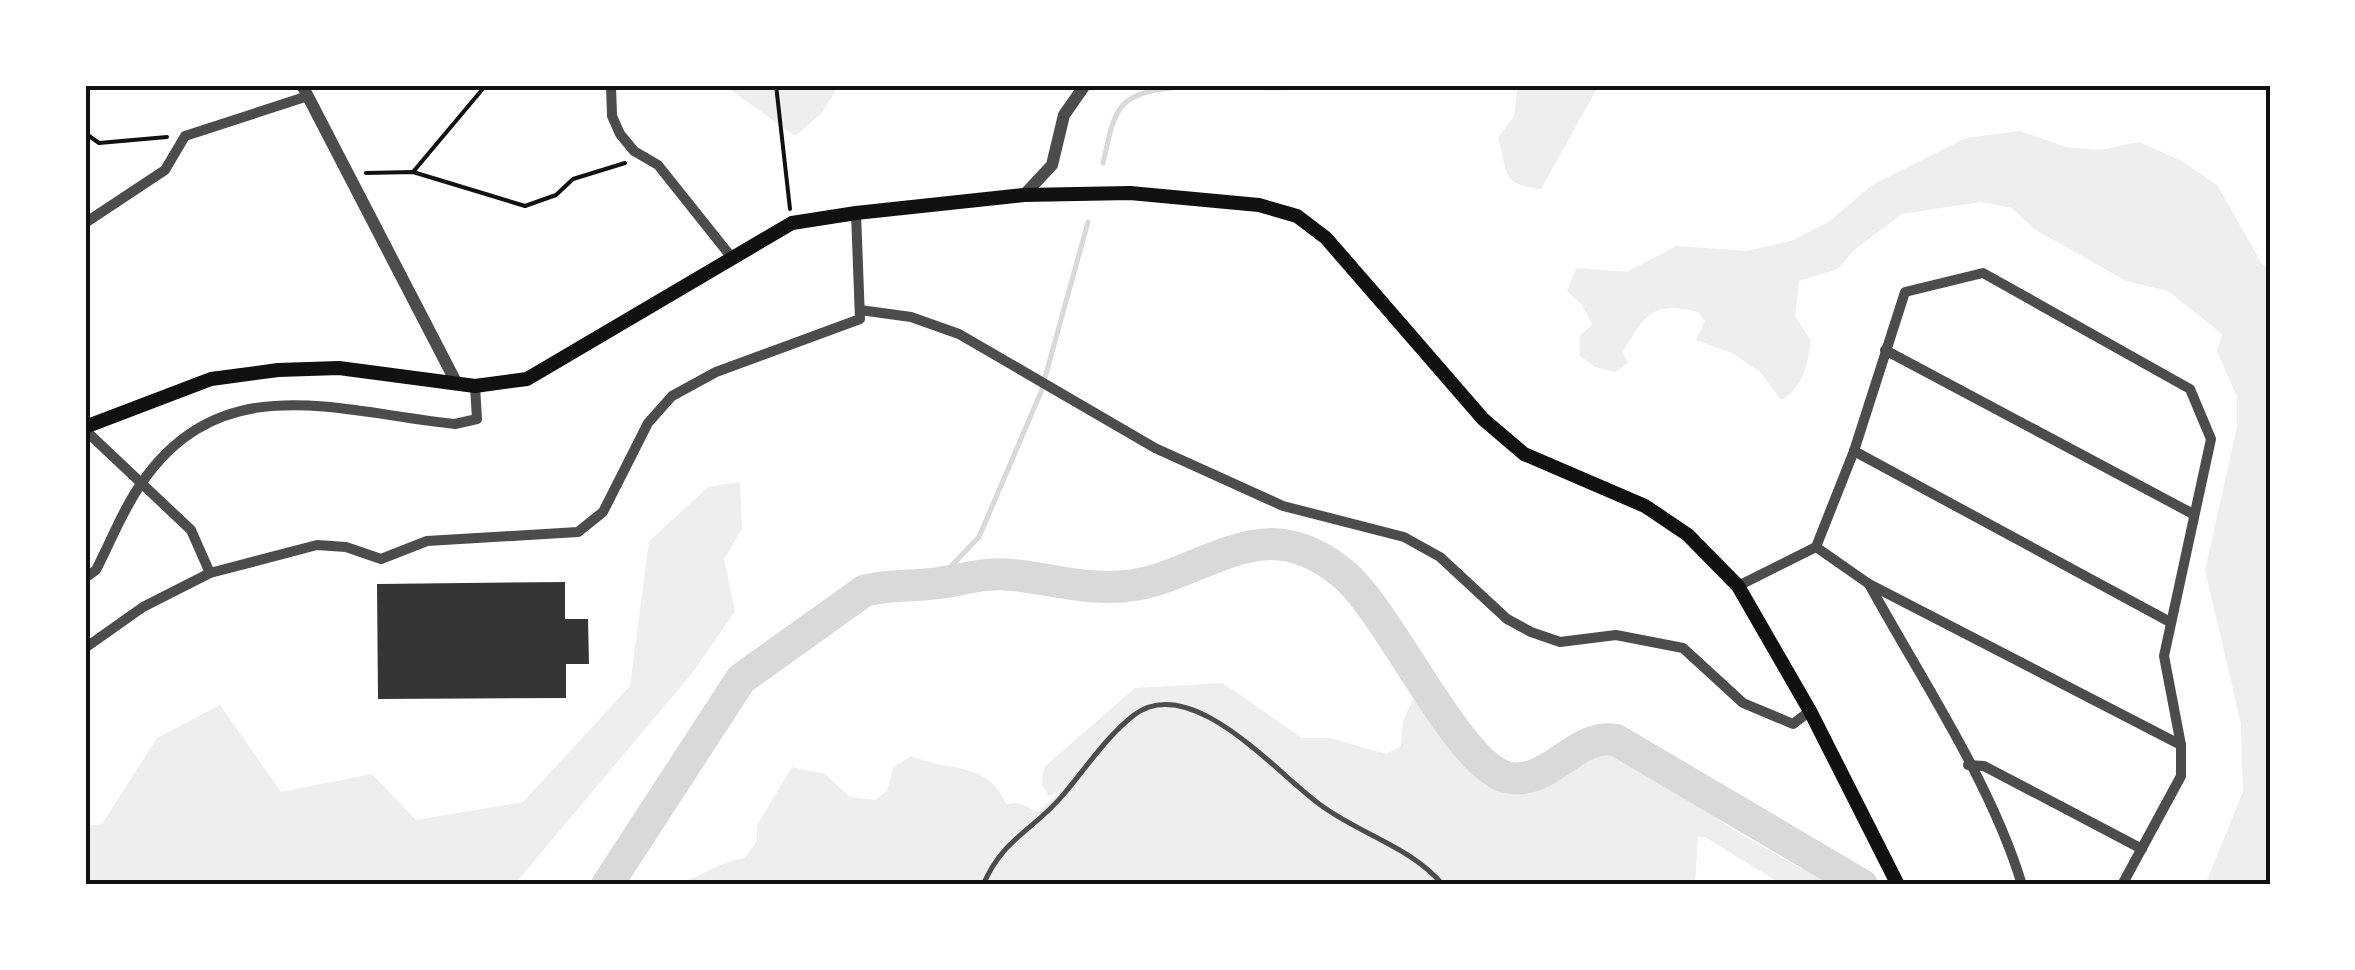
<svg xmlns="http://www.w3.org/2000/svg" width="2355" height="970" font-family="'Asap Condensed',sans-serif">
	<rect width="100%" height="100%" fill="#fff"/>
	<g fill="#eee">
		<path d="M724,85h115l-18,29 -26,22z"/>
		<path d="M1522,85h77l-58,104c-43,-5 -32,-18 -43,-51l16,-22 3,-25z"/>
		<path d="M2020,131l46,16 34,3 39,-8 41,18 37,25 45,79 8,6v615h-65l38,-93 -2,-68 -36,-154 32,-143v-30l-20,-46 5,-17 -54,-43 -42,-10 -92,-52 -22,-21 -32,-6 -78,12 -48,36 -16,19 -39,12 -4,35 16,25c-4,24 -7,47 -30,59l-20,-27 -27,-19 -38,-14 9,-19 -7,-9c-45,-11 -52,1 -75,40l5,11 -13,9 -20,-5 -15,-11v-20l12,-12 -10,-19 -15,-14 9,-23 51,4 49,-26 71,5 44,-10 39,-20 42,-36 94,-47z"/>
		<path d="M740,482l2,47 -18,30 11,52 -42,61 -179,213h-429v-59l17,-2 55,-86 63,-33 61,87 91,-18 44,46 107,-18 107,-116 19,-145 59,-54z"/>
		<path d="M1223,683l79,55h28l56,16 15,-8 2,-25 11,-24 10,2c31,36 72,110 128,72 16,-12 33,-28 55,-29l4,13 67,36 57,40 65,37 19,6 9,11h-45l-78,-48h-7l-3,48h-1022c27,-7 43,-22 72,-27l12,-17v-16l35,-58 33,7 25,23 25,3 12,-9 6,-23 18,-12c37,16 78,5 95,48l13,-1 19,9 22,-21 -11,5 -7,-11 2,-18 91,-79z"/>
	</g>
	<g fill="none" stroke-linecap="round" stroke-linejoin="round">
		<g stroke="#d9d9d9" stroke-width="5">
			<path d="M1103,163c5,-19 7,-43 20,-58 30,-33 144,-10 189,-20"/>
			<path d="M934,584l45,-47 62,-145 47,-170"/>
		</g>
		<path stroke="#d9d9d9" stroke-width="32" d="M607,885l134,-206 123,-88c25,-7 49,-4 75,-8 26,-4 47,-11 74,-8 40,4 80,17 121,10 46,-7 90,-40 137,-41 26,0 50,12 70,28 46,35 115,191 165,205 43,11 69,-45 110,-37l246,145"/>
	</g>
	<path fill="#353535" d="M565,582v37h23l1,45h-23v34l-188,1 -1,-115z"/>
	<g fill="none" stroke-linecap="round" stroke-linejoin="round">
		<g stroke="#111" stroke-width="4">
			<path d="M776,85l14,124"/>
			<path d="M85,133l14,10 68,-6"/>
			<path d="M413,172l73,-87"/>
			<path d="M366,173l47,-1 112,34 31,-11 17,-16 52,-16"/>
		</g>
		<path stroke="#4c4c4c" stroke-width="5" d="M983,885c20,-47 50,-54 80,-90 23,-27 43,-58 71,-80 58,-44 145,61 188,91 38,28 91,42 121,79"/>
		<g stroke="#4c4c4c" stroke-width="10">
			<path d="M611,85l1,31 8,18 14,17 24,14 75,94"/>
			<path d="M85,223l80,-53 20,-34 123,-40"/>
			<path d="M860,310l51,7 48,17 196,114 128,58 121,31 36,20 67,62 24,13 29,10 56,-7 67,13 60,55 50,21 17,-13"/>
			<path d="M1885,350l308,164"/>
			<path d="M85,430l106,100 19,43"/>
			<path d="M1854,451l316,171"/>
			<path d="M1816,547l53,37 312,161"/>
			<path d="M85,578l11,-8c15,-29 28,-63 47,-89 80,-114 196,-69 312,-57l22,-5 -2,-33"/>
			<path d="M1869,584c52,95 122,198 153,301"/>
			<path d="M1738,586l78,-39 38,-96 51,-159 78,-19 207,116 21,50 -47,217 17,89v31l-59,109"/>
			<path d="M85,648l58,-41 67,-34 107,-28 29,2 35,12 46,-18 151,-9 25,-20 45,-89 24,-27 44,-24 144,-53 -4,-106"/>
			<path d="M1968,765l16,1 158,83"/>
		</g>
		<g stroke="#4c4c4c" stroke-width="12">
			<path d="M302,85l155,299"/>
			<path d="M1024,195l28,-30 12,-50 21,-30"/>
		</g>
		<path stroke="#111" stroke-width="14" d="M85,427l126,-48 67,-9 61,-2 136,18 52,-7 265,-156 64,-10 168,-18 106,-2 129,12 38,11 29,22 157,181 41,35 121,52 43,29 50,51 72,125 88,174"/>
	</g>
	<rect width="2355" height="970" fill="none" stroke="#ffffff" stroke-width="175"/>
	<rect x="88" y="88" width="2180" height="794" fill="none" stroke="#111" stroke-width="4"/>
</svg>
